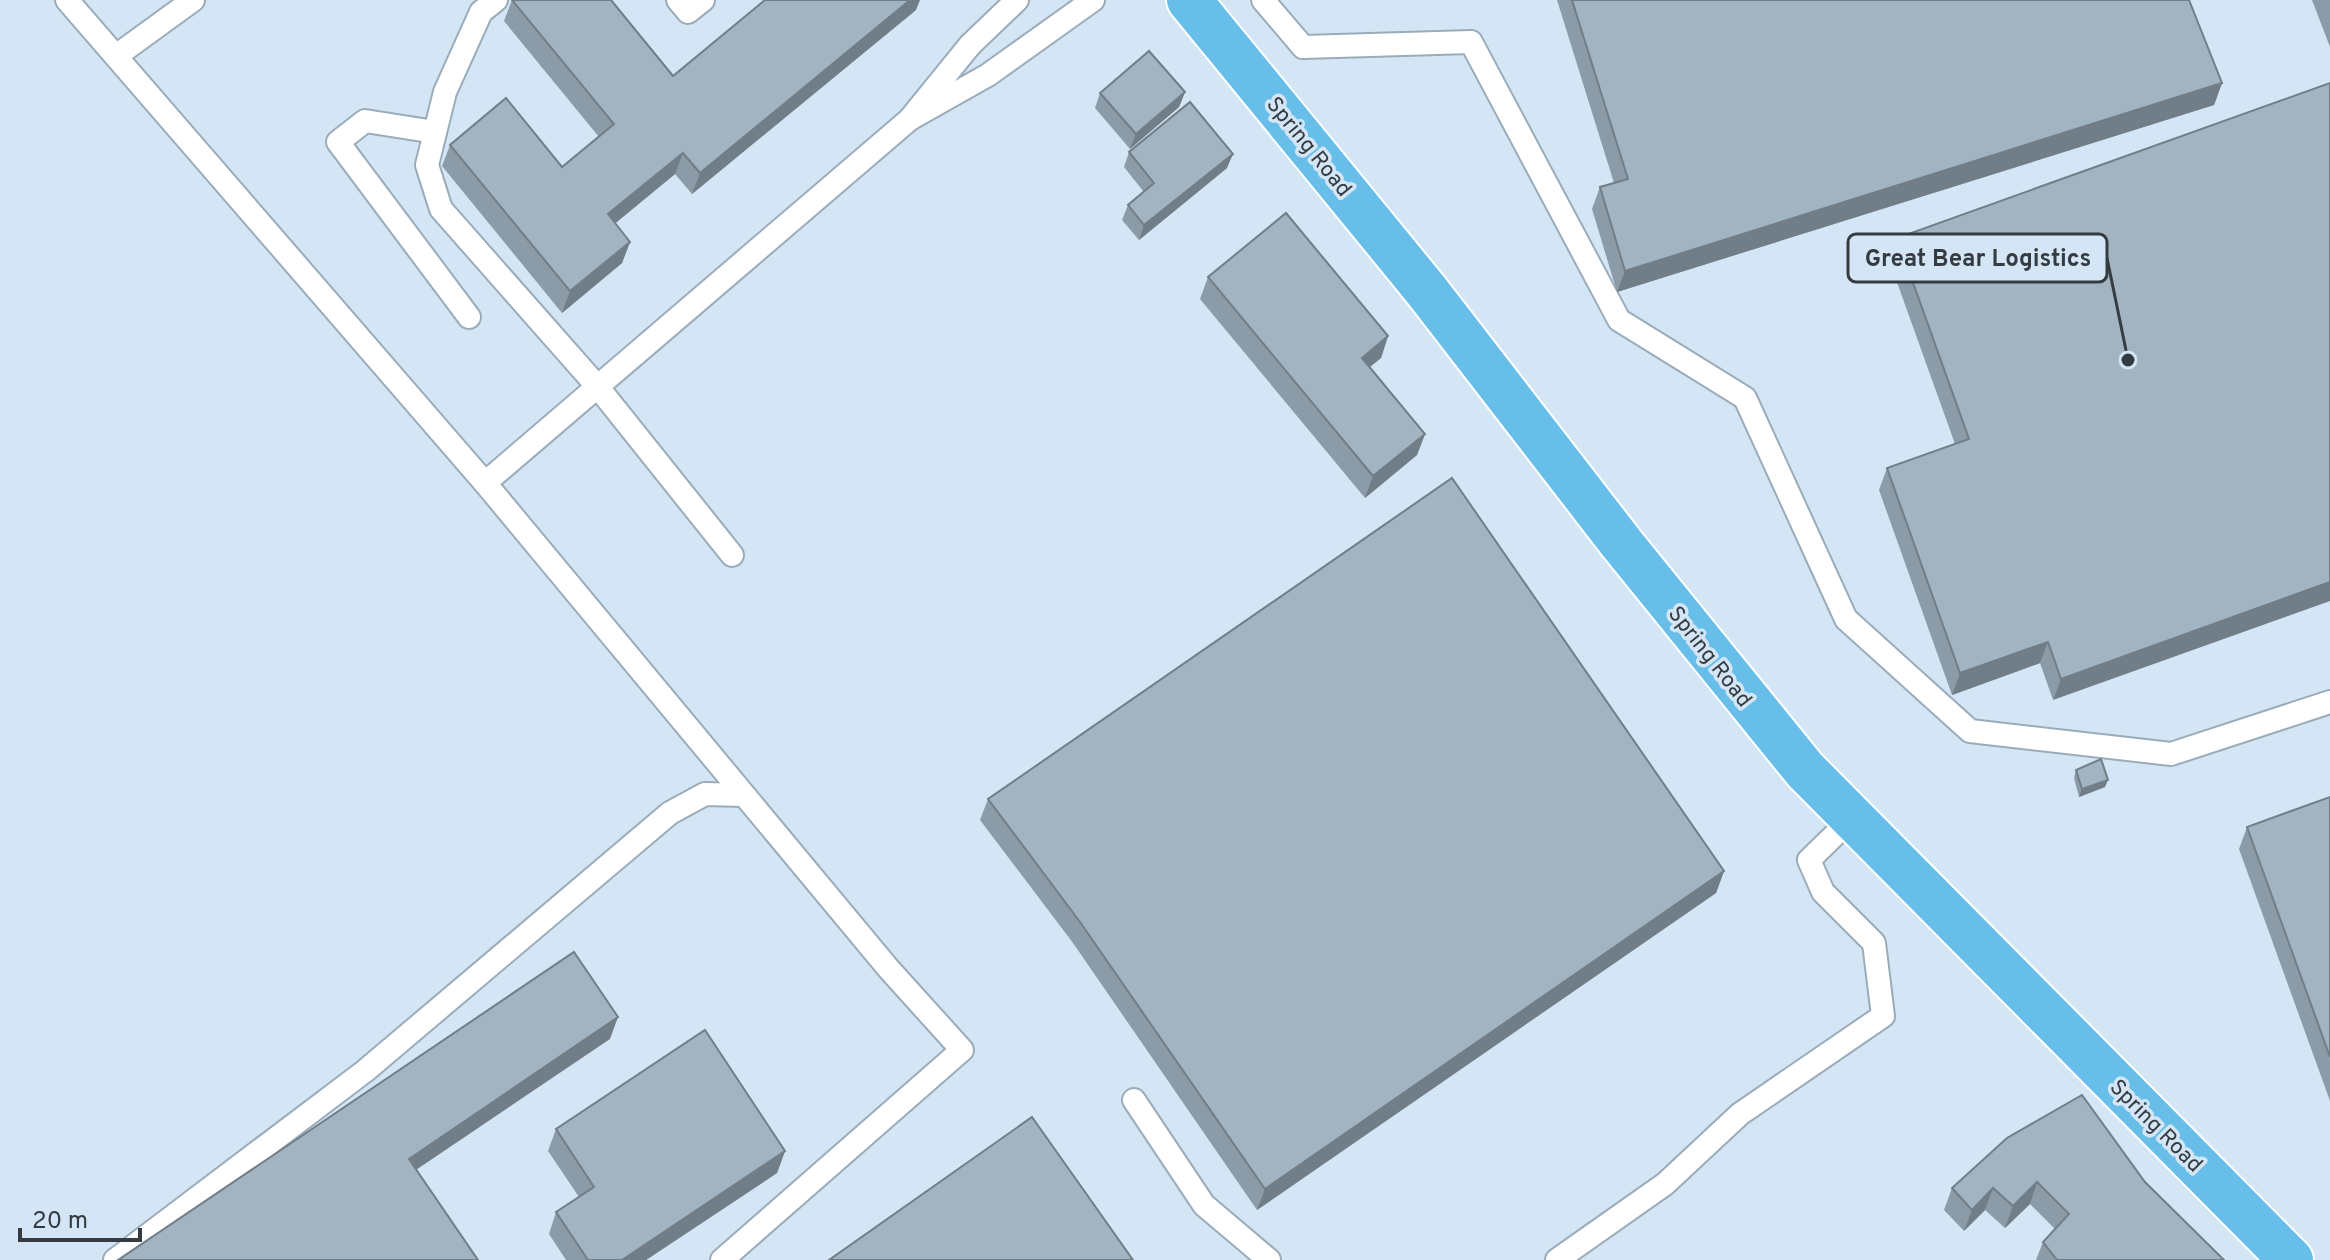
<svg xmlns="http://www.w3.org/2000/svg" width="2330" height="1260" font-family="Overpass,sans-serif">
	<rect width="100%" height="100%" fill="#d4e6f5"/>
	<g fill="none" stroke-linecap="round" stroke-linejoin="round">
		<g stroke="#9aacba" stroke-width="26">
			<g id="service">
				<path d="M67,0l418,483 425,-364"/>
				<path d="M496,0l-15,12 -36,80 -18,73 14,44 156,177 135,169"/>
				<path d="M678,0l10,12 15,-12"/>
				<path d="M1017,0l-47,45 -60,74 78,-44 105,-75"/>
				<path d="M1263,0l40,47 168,-5 148,278 126,78 101,221 124,112 201,23 159,-52"/>
				<path d="M116,56l77,-56"/>
				<path d="M435,132l-70,-11 -27,21 131,175"/>
				<path d="M485,483l403,485 74,82 -240,210"/>
				<path d="M1134,1100l70,105 65,55"/>
				<path d="M115,1260l250,-189 305,-258 35,-19 39,1"/>
				<path d="M1557,1260l108,-76 75,-70 143,-98 -9,-73 -51,-51 -14,-32 43,-42"/>
			</g>
		</g>
		<g stroke="#fff" stroke-width="48">
			<path id="primary" d="M1189,0l237,290 196,254 183,226 486,490"/>
		</g>
		<use href="#service" stroke="#fff" stroke-width="22"/>
		<use href="#primary" stroke="#67bee9" stroke-width="44"/>
	</g>
	<g fill="#8b9ba7">
		<path d="M512,0l161,76 243,-66 -224,184 -17,-20 -60,49 15,19 -8,21 -60,50 -120,-147 8,-21 112,22 37,-30 -95,-116z"/>
		<path d="M1557,0h632l33,83 -8,22 -597,187 -25,-83 8,-22 14,-4z"/>
		<path d="M2312,0h18v47z"/>
		<path d="M2330,83l-277,617 -13,-37 -88,32 -73,-205 8,-22 68,-24 -66,-184 8,-22z"/>
		<path d="M1185,92l-6,15 -49,42 -35,-41 5,-15z"/>
		<path d="M1129,152l98,16 -88,72 -17,-20 6,-15 16,-13 -20,-25z"/>
		<path d="M1208,277l180,59 -7,22 -12,9 56,67 -8,21 -52,43 -165,-199z"/>
		<path d="M2076,770l29,17 -26,10 -5,-19z"/>
		<path d="M2330,797v304l-91,-252 8,-22z"/>
		<path d="M988,799l736,72 -8,22 -459,317 -184,-267 -93,-123z"/>
		<path d="M556,1129l229,22 -8,22 -131,87h-80l-17,-26 7,-22 23,-15 -31,-46z"/>
		<path d="M2007,1138l138,44 79,78h-188l7,-18 12,-13 -25,-25 -25,24 -20,-18 -21,21 -20,-21 8,-22z"/>
	</g>
	<g fill="#717e88">
		<path d="M910,0h10l-4,10 -224,184 8,-21z"/>
		<path d="M2222,83l-8,22 -597,187 8,-21z"/>
		<path d="M1185,92l-6,15 -49,42 6,-15z"/>
		<path d="M683,153l-8,21 -75,62 8,-22z"/>
		<path d="M1233,154l-6,14 -88,72 5,-15z"/>
		<path d="M630,242l-8,21 -60,50 8,-22z"/>
		<path d="M1388,336l-7,22 -27,22 8,-22z"/>
		<path d="M1425,434l-8,21 -52,43 8,-22z"/>
		<path d="M2330,582v19l-277,99 8,-21z"/>
		<path d="M2048,642l-8,21 -88,32 8,-22z"/>
		<path d="M2108,780l-3,7 -26,10 3,-8z"/>
		<path d="M1724,871l-8,22 -459,317 8,-21z"/>
		<path d="M618,1017l-8,22 -209,141 8,-21z"/>
		<path d="M785,1151l-8,22 -131,87h-24z"/>
		<path d="M2037,1182l-7,22 -25,24 8,-22z"/>
		<path d="M1993,1188l-8,22 -21,21 8,-21z"/>
	</g>
	<g fill="#a2b4c2" stroke="#717e88" stroke-width="2">
		<path d="M512,0h99l62,76 92,-76h145l-210,173 -17,-20 -75,61 22,28 -60,49 -120,-146 56,-47 56,69 52,-43z"/>
		<path d="M1572,0h617l33,83 -597,188 -25,-84 28,-8z"/>
		<path d="M1149,51l36,41 -49,42 -36,-41z"/>
		<path d="M2330,83v499l-269,97 -13,-37 -88,31 -73,-205 82,-29 -72,-201z"/>
		<path d="M1190,102l43,52 -89,71 -16,-20 26,-22 -25,-31z"/>
		<path d="M1286,213l102,123 -26,22 63,76 -52,42 -165,-199z"/>
		<path d="M1452,478l272,393 -459,318 -185,-267 -92,-123z"/>
		<path d="M2101,759l7,21 -26,9 -6,-19z"/>
		<path d="M2330,797v260l-83,-230z"/>
		<path d="M574,952l44,65 -209,142 69,101h-360z"/>
		<path d="M705,1030l80,121 -163,109h-34l-32,-48 38,-25 -38,-58z"/>
		<path d="M2082,1095l63,87 79,78h-167l-14,-18 26,-28 -32,-32 -24,24 -20,-18 -21,22 -20,-22 55,-50z"/>
		<path d="M1032,1117l101,143h-304z"/>
	</g>
	<g text-anchor="middle" stroke-width="7" stroke-linejoin="round" paint-order="stroke">
		<g font-size="22" fill="#343b41" stroke="#d4e6f5">
			<text transform="translate(1310 146) rotate(51)" y="8">Spring Road</text>
			<text transform="translate(1711 656) rotate(52)" y="8">Spring Road</text>
			<text transform="translate(2157 1125) rotate(45)" y="8">Spring Road</text>
		</g>
	</g>
	<path fill="none" stroke="#343b41" stroke-width="3" d="M2128 360L2107 258"/>
	<circle fill="#343b41" stroke="#d4e6f5" stroke-width="3" cx="2128" cy="360" r="8"/>
	<rect fill="#d4e6f5" stroke="#343b41" stroke-width="3" x="1848" y="234" width="259" height="48" rx="8"/>
	<g font-size="24" text-anchor="middle" font-weight="bold" fill="#343b41">
		<text x="1978" y="266">Great Bear Logistics</text>
	</g>
	<path d="M20 1228v12h120v-12" fill="none" stroke="#343b41" stroke-width="4"/>
	<text x="32" y="1228" font-size="24" fill="#343b41" stroke="#d4e6f5" stroke-width="6" paint-order="stroke">20 m</text>
</svg>
